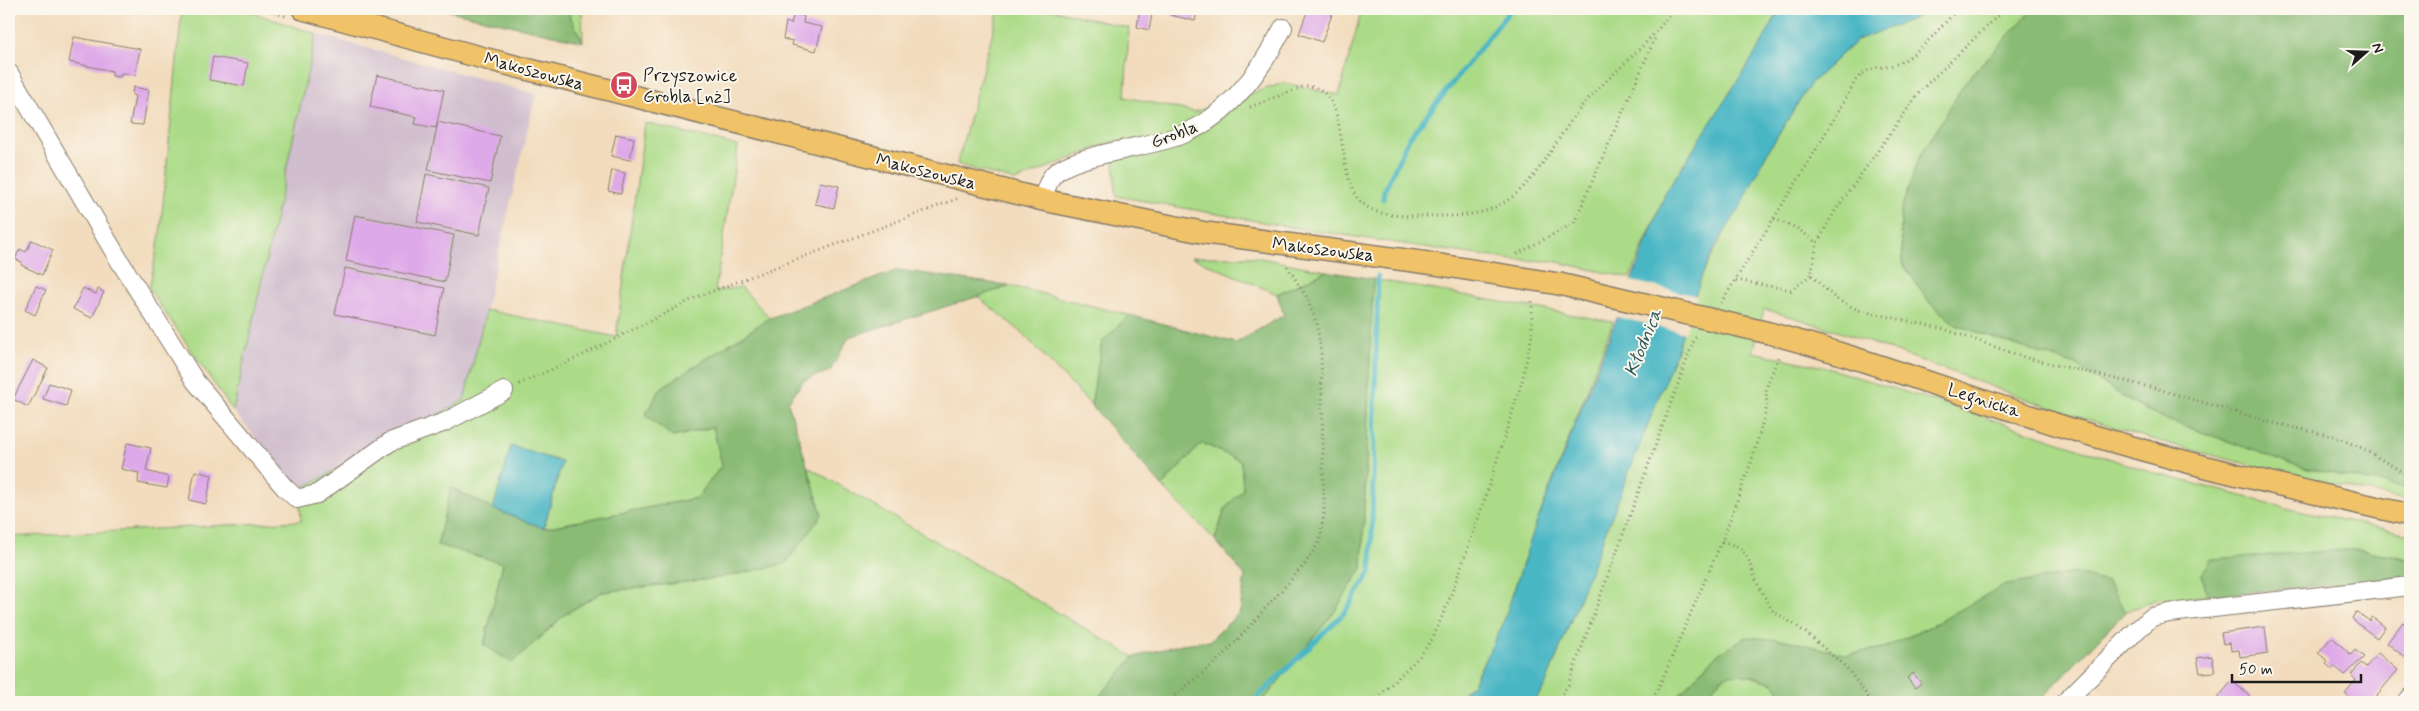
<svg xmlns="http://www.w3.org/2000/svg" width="2419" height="711" font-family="Mynerve,sans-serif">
	<rect width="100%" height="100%" fill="#fbf7ec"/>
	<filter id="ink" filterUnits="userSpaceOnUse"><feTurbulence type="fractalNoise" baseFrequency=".02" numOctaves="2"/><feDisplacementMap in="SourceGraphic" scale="10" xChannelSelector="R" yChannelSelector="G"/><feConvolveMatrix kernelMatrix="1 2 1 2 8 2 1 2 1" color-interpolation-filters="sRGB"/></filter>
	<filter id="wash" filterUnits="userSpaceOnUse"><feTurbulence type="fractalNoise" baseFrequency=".0096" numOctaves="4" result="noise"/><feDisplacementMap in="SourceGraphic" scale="20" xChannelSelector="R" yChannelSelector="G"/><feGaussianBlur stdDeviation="1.12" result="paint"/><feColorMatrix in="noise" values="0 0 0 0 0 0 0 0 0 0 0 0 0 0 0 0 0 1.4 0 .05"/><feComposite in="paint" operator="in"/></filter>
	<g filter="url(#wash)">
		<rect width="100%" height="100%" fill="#f2dcbd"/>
		<path fill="#d0bdcd" d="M316,34l220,60 -72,306 -165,90 -66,-79z"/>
		<g fill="#acdb88" stroke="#647c52">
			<path d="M182,9h60l74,25 -83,377 -84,-122 11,-55z"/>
			<path d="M566,9h16l1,33z"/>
			<path d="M999,9h51l79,19 -4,69 69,15 90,-29 55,12 23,-86h418l-20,37 -94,146 -36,86 -77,-17 -40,-1 -211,-31 -186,-33 -3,-55 -98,40 -58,-17z"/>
			<path d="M1924,9h109l-67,72 -66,131 3,52 26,38 27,23 119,40 61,40 168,63 104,20 -2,12c-117,-25 -235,-52 -348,-90 -98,-33 -194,-74 -294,-101l-11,43 71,15 127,39 196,65 151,40 112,23v26l-13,-4 -195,18 5,22 -52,4 -30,12 -17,-30 -171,41 -50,24 -40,8 -61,-15 -68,14 -46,48h-138l11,-16 132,-336 25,-75 65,-122 44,-70 46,-43 57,-22z"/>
			<path d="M645,123l93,23 -23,145 26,-4 29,31 -109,70 12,49 40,-10 9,38 -25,33 -153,30 18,-66 -51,-16 -18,63 -42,-22 52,76 -19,82 55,-6 25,-24 38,-23 117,-14 103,-63 -14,-48 326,190 -40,45h-1085v-165l292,-16 -2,-31 165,-90 22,-90 130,27z"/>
			<path d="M1191,257h64l71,14 -49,23z"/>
			<path d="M1373,279l240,43 -78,205 -33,99 -30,59 -19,17h-191l73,-91 27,-43z"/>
			<path d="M1011,286l118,29 -27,27 -11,63 -71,-74 -43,-35z"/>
			<path d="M1202,443l39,18 2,28 -18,20 -10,31 -53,-54z"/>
			<path d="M1728,674h15l31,9 10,18 18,1h-95l4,-14z"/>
		</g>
		<g fill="#89bb74" stroke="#526c48">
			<path d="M441,9h125l17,33z"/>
			<path d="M2033,9h377v480l-106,-21 -137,-48 -31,-15 -61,-40 -119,-40 -27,-23 -26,-38 -3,-52 19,-54 47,-77z"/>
			<path d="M898,270l113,16 -162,51 -19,34 -26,9 -16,22 34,113 -37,49 -66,14 -117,14 -38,23 -52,48 -28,-18 19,-82 -66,-18 14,-58 42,22 51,19 153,-30 25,-33 -9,-38 -40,10 -28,-22 16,-27 109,-70z"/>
			<path d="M1326,271l47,8 -11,289 -27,43 -73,91h-168l40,-45 48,-13 28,-3 30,-29 5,-36 -30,-36 10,-31 18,-20 -2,-28 -39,-18 -40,43 -71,-81 11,-63 27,-27 107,28 48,-28 -7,-21z"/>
			<path d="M2359,549l51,11v17l-203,19 -5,-22 9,-15z"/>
			<path d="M2073,573l35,9 17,30 -87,90 -254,-1 -10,-18c-30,-9 -55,-20 -67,19h-35l46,-48 28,-17 40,3 62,15 39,-8 50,-24 65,-37z"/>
		</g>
		<g fill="#49b6c4" stroke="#326970">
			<path d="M1780,9h144l-9,9 -58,22 -46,43 -44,70 -28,57 -21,31 -16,34 -25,75 -132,336 -11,16h-81l19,-17 30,-59 33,-99 131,-335 94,-146z"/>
			<path d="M511,446l51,16 -18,66 -51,-19z"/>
		</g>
		<path fill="#f2dcbd" d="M1627,280l70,16 -12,37 -72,-17z"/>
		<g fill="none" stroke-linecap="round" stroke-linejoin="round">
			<g stroke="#49b6c4" stroke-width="5">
				<path d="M1390,9c13,5 30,4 43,0"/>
				<path d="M1383,199l1,-8 25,-53 102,-129"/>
				<path d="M1253,702l92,-90 26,-41 7,-295"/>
			</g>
		</g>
		<g id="blocks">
			<g fill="#dea9e8">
				<path d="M1140,9h13l-4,21 -12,-3z"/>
				<path d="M1172,9h26l-3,12 -25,-6z"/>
				<path d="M1308,9h26l-12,33 -23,-8z"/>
				<path d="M794,13l10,3 -1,7 19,4 -6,24 -24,-6 1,-4 -10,-2 3,-17 5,2z"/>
				<path d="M74,37l66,12 -5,26 -14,-2 -1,4 -8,-1v-5l-43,-9z"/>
				<path d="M213,57l35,6 -4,23 -35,-6z"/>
				<path d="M377,75l67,15 -8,38 -21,-4 2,-7 -47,-10z"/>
				<path d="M133,87l16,3 -6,35 -13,-1 5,-28 -3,-1z"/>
				<path d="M438,122l62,14 -10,47 -62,-13z"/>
				<path d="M616,134l18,4 -4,22 -19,-4z"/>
				<path d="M612,170l13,3 -4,21 -13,-3z"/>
				<path d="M426,174l63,14 -10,47 -62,-13z"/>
				<path d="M820,182l19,4 -5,22 -19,-4z"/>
				<path d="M355,215l99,20 -9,47 -99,-21z"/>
				<path d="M32,240l21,10 -11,25 -21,-10 1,-3 -7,-3 5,-10 6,3z"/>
				<path d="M345,268l99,20 -9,47 -100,-21z"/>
				<path d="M36,286l10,4 -11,25 -10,-5z"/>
				<path d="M83,288l13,6 2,-5 6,3 -12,26 -19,-9z"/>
				<path d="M33,360l15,8 -20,39 -15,-8z"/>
				<path d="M49,383l22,7 -5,16 -23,-7z"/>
				<path d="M127,443l24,5 -5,23 23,6 -2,11 -29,-5 1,-10 -18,-4z"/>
				<path d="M195,471l17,4 -6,29 -17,-4z"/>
				<path d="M2356,612l14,9 2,-4 13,10 -8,11 -22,-16 -3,-4z"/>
				<path d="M2403,622l7,6v27l-3,4 -20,-16z"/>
				<path d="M2265,627l3,26 -28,4 -1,-7 -8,1 -1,-8 -7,1 -2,-11z"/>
				<path d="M2332,637l19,18 4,-5 9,7 -19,18 -11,-9 -2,3 -6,-5 2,-3 -10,-8z"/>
				<path d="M2378,653l20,17 -27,32h-15l-11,-9 11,-13 -5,-5 10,-12 5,4z"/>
				<path d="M2212,656l3,16 -15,1 -3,-15z"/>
				<path d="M1913,673l8,10 -6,5 -8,-10z"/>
				<path d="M2232,681l21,18 -3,3 -35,-1z"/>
			</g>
		</g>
	</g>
	<g filter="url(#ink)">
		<use href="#blocks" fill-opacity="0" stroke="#877c6c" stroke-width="1"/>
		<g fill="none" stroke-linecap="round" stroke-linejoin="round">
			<g stroke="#877c6c" stroke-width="20">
				<g id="minor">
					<path d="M9,73l110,187 76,121 90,107 12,11 20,-5 73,-52 55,-20 59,-31"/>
					<path d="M1043,200c2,-8 4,-18 10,-25 20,-22 101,-27 133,-42 45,-20 75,-63 97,-105"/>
					<path d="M2065,702l72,-72 15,-13 17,-4 241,-27"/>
					<path d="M2407,702l3,-4"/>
				</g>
			</g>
			<g stroke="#877c6c" stroke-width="24">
				<g id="major">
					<path d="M303,9l184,50 556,141 163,33 222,30 131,21"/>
					<path d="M1769,333c110,29 216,71 325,103 104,31 210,55 316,79"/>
				</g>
			</g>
			<g stroke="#877c6c" stroke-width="3" stroke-dasharray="1 4" stroke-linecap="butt">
				<path d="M260,9l26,7"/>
				<path d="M2005,9l-84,81 -86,121 -18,32 -6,32 25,24 22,11 86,19 83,29 127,30 119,35 60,13 29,12 42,25 6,7"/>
				<path d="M1250,107l55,-21c49,0 27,91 57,117 15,14 42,13 62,13 18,0 35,1 53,-3 57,-11 76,-76 111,-114 29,-30 62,-56 86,-90"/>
				<path d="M1774,219l23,9 20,15"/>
				<path d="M1517,254l57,-31 82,-187"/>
				<path d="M1736,280l55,10 20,-15"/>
				<path d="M1721,303l89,-143 46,-80c20,-20 26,-8 45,-18 22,-12 40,-36 57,-53"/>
				<path d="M519,384l64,-29 114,-58 262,-99"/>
				<path d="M1722,541l17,6 9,11 8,23 16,29 33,22 41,35 26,35"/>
				<path d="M1167,702l55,-45 83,-93 15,-24 4,-26 -3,-161 -4,-29 -11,-28 -21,-33"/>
				<path d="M1373,702l46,-45 14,-19 18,-43 29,-81 42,-133 10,-46v-36"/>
				<path d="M1557,702l11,-17 126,-345 4,-5"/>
				<path d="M1649,702l9,-13 64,-148 30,-81 15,-53 -1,-19 14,-34"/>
			</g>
			<use href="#minor" stroke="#fff" stroke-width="18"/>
			<use href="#major" stroke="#f1c369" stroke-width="21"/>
			<g stroke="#877c6c" stroke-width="24" stroke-linecap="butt">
				<path id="major-bridge" d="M1559,284l210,49"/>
			</g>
			<use href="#major-bridge" stroke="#f1c369" stroke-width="21"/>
		</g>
	</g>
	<defs>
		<g id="bus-disc" transform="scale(1.4375)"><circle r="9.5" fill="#d1495b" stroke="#fbf7ec"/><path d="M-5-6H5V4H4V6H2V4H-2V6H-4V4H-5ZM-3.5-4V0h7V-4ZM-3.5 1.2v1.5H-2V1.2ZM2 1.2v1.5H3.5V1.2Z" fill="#fff"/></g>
	</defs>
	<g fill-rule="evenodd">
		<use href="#bus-disc" x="624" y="85"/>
	</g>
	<g text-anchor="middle" stroke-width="4" stroke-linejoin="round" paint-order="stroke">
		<g font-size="18" fill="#1c1c1c" stroke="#fbf7ec">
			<text transform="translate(534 71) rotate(15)" y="6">Makoszowska</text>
			<text transform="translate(1174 134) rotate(-21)" y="6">Grobla</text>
			<text transform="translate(926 171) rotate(14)" y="6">Makoszowska</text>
			<text transform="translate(1323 249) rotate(7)" y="6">Makoszowska</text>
			<text transform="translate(1984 400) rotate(18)" y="6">Legnicka</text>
		</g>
		<g font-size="18" fill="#1c1c1c" stroke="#fbf7ec" text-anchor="start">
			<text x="643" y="81">Przyszowice<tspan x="643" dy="21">Grobla [nż]</tspan></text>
		</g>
		<g font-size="19" font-style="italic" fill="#2e5a5f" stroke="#fbf7ec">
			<text transform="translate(1642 342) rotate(-68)" y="7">Kłodnica</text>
		</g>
	</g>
	<rect width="2419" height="711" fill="none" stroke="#fbf7ec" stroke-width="30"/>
	<g transform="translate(2366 52) rotate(70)" stroke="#fbf7ec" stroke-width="4" paint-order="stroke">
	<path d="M0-4L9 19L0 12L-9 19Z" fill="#1c1c1c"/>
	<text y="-8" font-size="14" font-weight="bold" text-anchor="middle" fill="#1c1c1c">N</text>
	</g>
	<path d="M2232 674v8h129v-8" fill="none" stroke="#1c1c1c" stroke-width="2.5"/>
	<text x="2239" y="674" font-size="15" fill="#1c1c1c" stroke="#fbf7ec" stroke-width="4" paint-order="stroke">50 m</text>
</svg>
